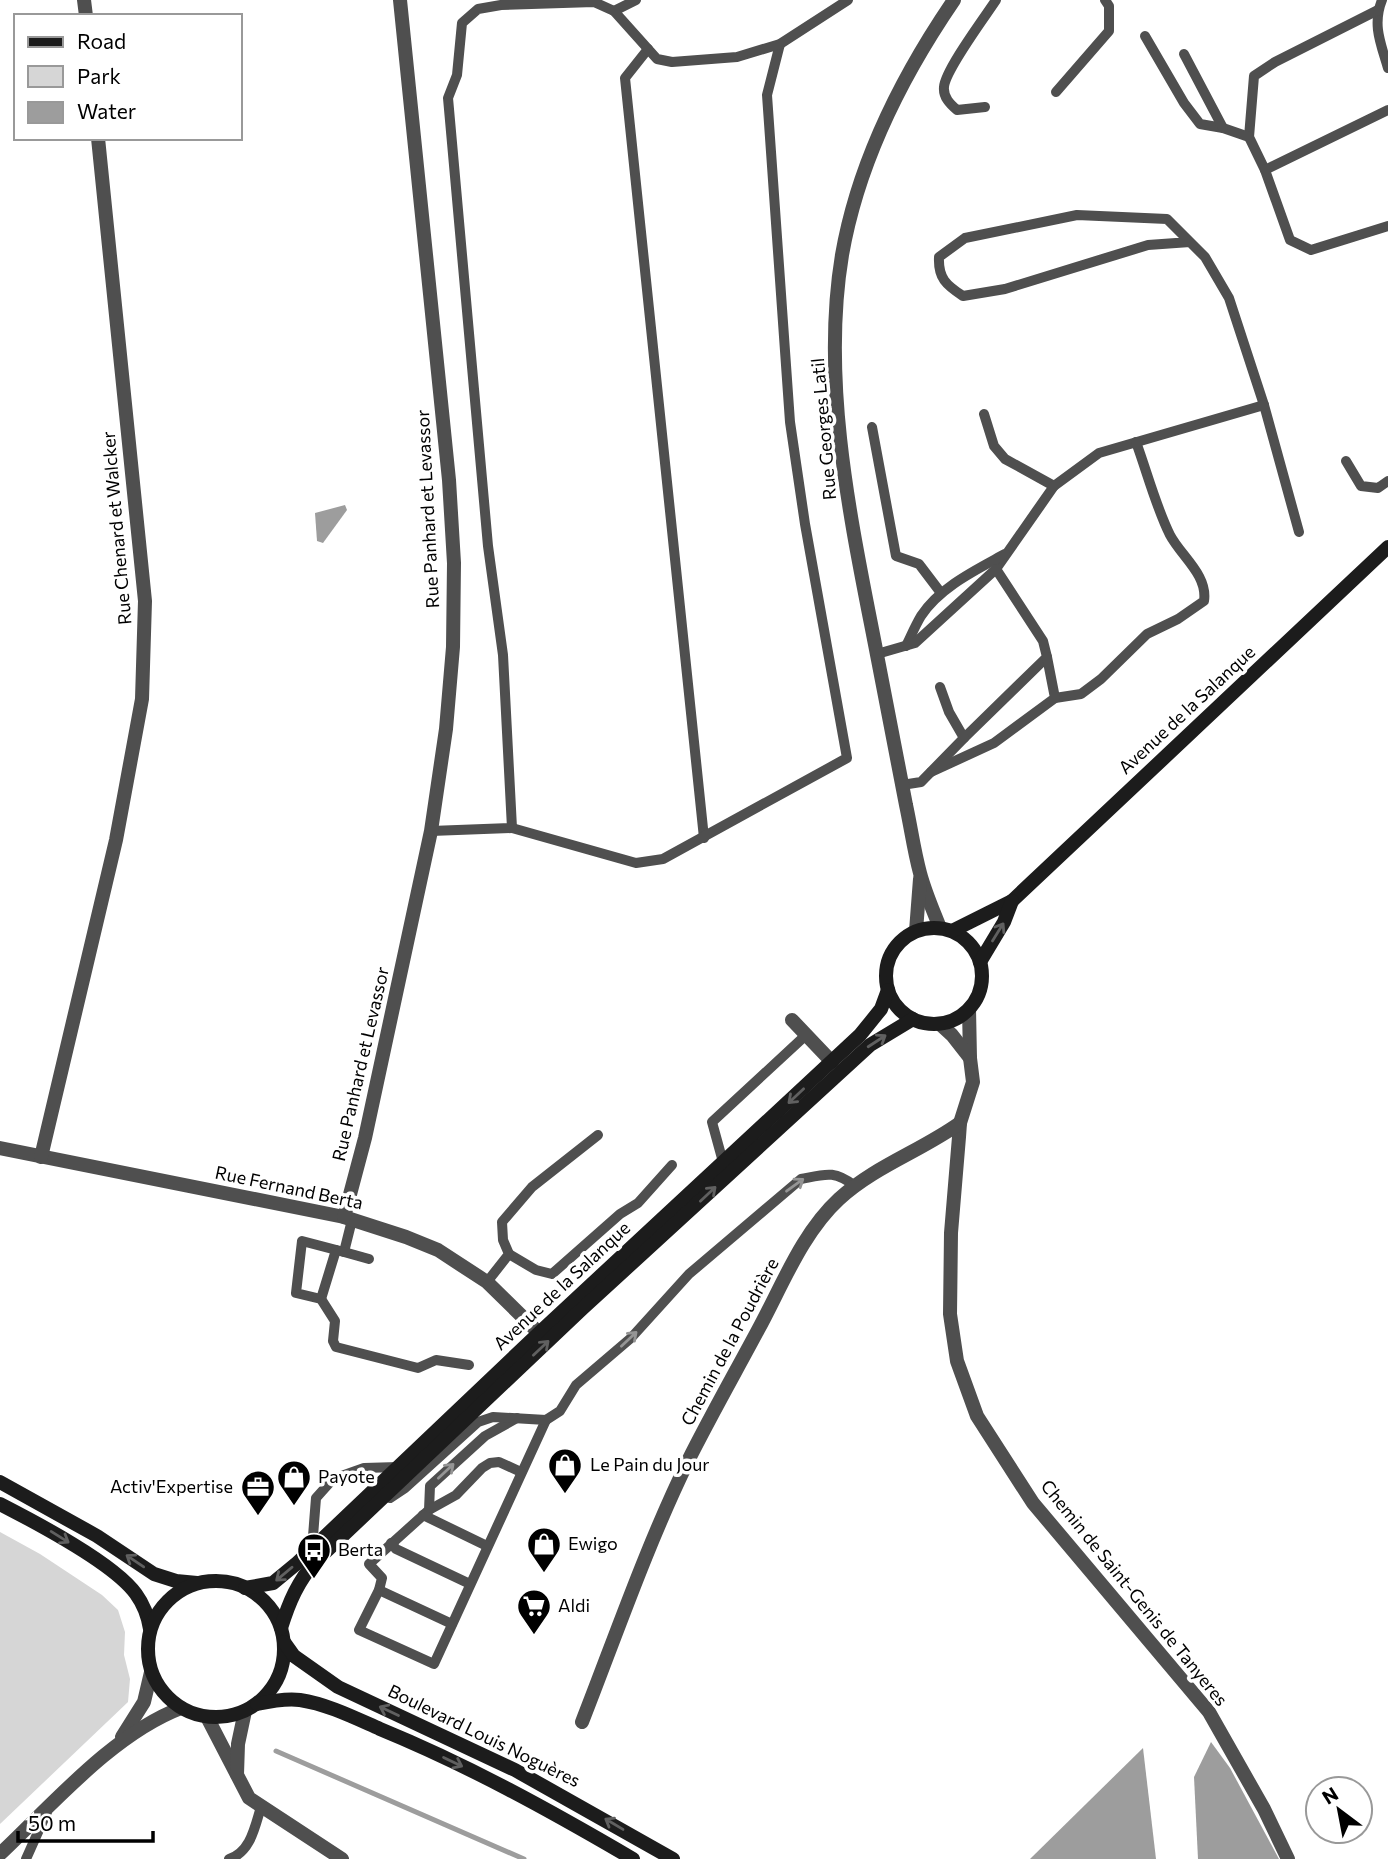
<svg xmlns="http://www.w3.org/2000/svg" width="1388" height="1859" font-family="Commissioner,sans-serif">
	<rect width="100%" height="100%" fill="#fff"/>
	<path fill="#d6d6d6" d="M0,1532l40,22 62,41 16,15 7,22 -1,23 6,24 -2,23 -128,122z"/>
	<g fill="#9d9d9d">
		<path d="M345,505l2,5 -24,33 -6,-2 -2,-28z"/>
		<path d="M1211,1742l19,26 49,91h-81l-4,-82z"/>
		<path d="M1143,1748l13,111h-126z"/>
	</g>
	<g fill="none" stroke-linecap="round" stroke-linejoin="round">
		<path stroke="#9d9d9d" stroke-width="5" d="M276,1751l248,108"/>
		<g stroke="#4f4f4f" stroke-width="10">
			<path d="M1382,0c-10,25 -1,44 6,68"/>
			<path d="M1378,10l-103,52 -21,14 -5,61 16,33 25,70 21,10 77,-24"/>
			<path d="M614,11l22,-11"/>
			<path d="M1145,36l39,67 16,21 23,4 26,9"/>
			<path d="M648,49l-23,29 79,760"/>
			<path d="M1184,54l39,74"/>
			<path d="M1056,92l53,-61v-25l-4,-6"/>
			<path d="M985,107l-28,3c-7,-6 -14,-13 -13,-23 1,-17 41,-70 52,-87"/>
			<path d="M1265,170l123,-60"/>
			<path d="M1190,242l-42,3 -143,44 -42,7c-17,-11 -25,-18 -24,-39l26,-19 112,-23 90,4 38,38 24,41 35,107"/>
			<path d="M984,414l10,32 11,13 49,27"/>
			<path d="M872,427l24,129 23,8 22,29"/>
			<path d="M1346,461l15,25 17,2 10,-7"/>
			<path d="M996,569l58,-83 45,-33 165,-48 35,127"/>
			<path d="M906,646c5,-10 9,-20 15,-30 19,-29 55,-46 84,-62"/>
			<path d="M877,654l38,-11 81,-74 47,72 4,16 -83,81"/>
			<path d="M1055,698l26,-4 20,-15 46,-45 31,-15 26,-18c4,-26 -23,-45 -34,-66 -14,-28 -23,-63 -34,-93"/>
			<path d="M931,772l63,-29 61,-45 -8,-41"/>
			<path d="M902,785l19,-3 43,-44 -15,-26 -9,-25"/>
			<path d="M512,828l124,35 27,-4 184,-101 -42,-234 -15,-102 -23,-327 13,-51"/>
			<path d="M431,831l81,-3 -9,-173 -15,-109 -40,-448 9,-23 5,-52 16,-14 23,-4 93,-3 20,9 43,48 15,3 65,-5 43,-13 68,-44"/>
			<path d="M723,1162l-11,-40 94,-87"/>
			<path d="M352,1220l-8,32 -42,-11 -6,52 25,6 14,22 -2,20 3,6 82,21 18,-8 33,5"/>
			<path d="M344,1252l25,7"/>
			<path d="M509,1254l27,16 16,4 68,-60 18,-11 34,-38"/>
			<path d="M487,1282l22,-28 -6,-14 -1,-18 30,-35 66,-52"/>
			<path d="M321,1299l15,-49"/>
			<path d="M517,1418l-32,18 -55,50 -1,24 -60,54 13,14 -3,12 -20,40 75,34 112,-244"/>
			<path d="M390,1498l15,-10 73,-66 15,-5 53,3 14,-9 16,-26 55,-47 58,-64 112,-95c25,-5 33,-9 54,7"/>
			<path d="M429,1510l27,-15 26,-27 8,-5 9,-1 22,10"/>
			<path d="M423,1515l64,31"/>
			<path d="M391,1543l5,6 74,35"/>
			<path d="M312,1549l4,-51 17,-19 31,-11 34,-1"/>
			<path d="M379,1590l73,34"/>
			<path d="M26,1859l21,-47"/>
			<path d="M229,1859c22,-7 26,-33 32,-52"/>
		</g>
		<g stroke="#4f4f4f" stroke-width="14">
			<path d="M84,0l2,16"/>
			<path d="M940,928c-7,-18 -15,-36 -20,-55 -6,-22 -9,-45 -14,-68 -9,-48 -19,-97 -28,-145 -25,-130 -58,-273 -36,-405 16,-92 60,-179 112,-255"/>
			<path d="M916,931l4,-52"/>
			<path d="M969,1009l1,49 3,24 -13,41 -1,14 -8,96 -1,81 7,47 20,55 56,87 176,209 55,97 24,50"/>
			<path d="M792,1020l40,42"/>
			<path d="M940,1024l12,11 18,23"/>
			<path d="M0,1148l344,69 62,20 32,13 49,32 52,51"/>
			<path d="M41,1157l75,-317 26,-141 3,-98 -47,-463"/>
			<path d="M344,1217l21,-79 66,-307 15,-102 7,-82 1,-84 -5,-83 -49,-480"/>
			<path d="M207,1717l42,81 93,61"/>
			<path d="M582,1722c34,-87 65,-177 106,-261 22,-44 47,-88 70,-131 24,-44 44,-97 81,-131 36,-33 82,-48 121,-76"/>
			<path d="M237,1774l1,-30 7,-33"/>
		</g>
		<g stroke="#4f4f4f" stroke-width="14">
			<path d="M122,1737l22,-35 7,-30"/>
			<path d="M0,1854c53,-50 113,-120 181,-146"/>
		</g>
		<g stroke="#1c1c1c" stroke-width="14">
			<circle cx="934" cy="976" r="48"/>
			<path d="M952,931l60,-30 376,-354"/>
			<path d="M980,962l24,-40 8,-21"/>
			<path d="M0,1482l97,54 57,38 22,7 21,2"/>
			<path d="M0,1504c35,18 114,59 136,90 8,11 12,22 14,35"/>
			<circle cx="216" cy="1649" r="68"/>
			<path d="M245,1588l28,-5 23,-19 243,-231 321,-298 21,-26 7,-19"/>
			<path d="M281,1628c8,-26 17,-47 35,-67l266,-252 288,-264 43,-26"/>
			<path d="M284,1642l10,14 44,31 177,83 158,89"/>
			<path d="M257,1704c14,-3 29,-6 43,-4 27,4 55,18 80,29 88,36 171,82 253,130"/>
		</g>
	</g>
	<defs><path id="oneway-shaft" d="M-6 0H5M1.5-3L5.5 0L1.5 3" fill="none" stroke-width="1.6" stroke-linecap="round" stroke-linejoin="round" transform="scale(1.75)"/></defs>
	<g stroke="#606060">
		<use href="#oneway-shaft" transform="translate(998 932) rotate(-58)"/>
		<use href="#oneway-shaft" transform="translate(877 1041) rotate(-33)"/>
		<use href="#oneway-shaft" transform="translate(796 1096) rotate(137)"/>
		<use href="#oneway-shaft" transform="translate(708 1194) rotate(-43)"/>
		<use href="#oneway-shaft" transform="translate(541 1348) rotate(-43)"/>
		<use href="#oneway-shaft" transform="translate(60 1537) rotate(32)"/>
		<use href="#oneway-shaft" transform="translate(135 1561) rotate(-146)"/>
		<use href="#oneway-shaft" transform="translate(284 1574) rotate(140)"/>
		<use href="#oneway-shaft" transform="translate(389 1711) rotate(-155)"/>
		<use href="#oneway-shaft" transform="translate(453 1762) rotate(26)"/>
		<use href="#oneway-shaft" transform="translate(614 1824) rotate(-149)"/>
	</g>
	<g stroke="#959595">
		<use href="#oneway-shaft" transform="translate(795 1185) rotate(-36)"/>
		<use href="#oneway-shaft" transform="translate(629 1339) rotate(-43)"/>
		<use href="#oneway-shaft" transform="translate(446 1471) rotate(-43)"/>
	</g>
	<defs>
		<g id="shop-pin" transform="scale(1.75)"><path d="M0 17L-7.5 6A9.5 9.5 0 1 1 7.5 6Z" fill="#000" stroke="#fff"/><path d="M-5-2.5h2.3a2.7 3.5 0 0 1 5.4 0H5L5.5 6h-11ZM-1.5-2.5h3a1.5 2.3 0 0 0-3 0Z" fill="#fff"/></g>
		<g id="office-pin" transform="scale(1.75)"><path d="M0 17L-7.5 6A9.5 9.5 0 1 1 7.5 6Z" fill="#000" stroke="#fff"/><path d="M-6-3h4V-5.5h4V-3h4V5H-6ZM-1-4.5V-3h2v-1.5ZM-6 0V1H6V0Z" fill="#fff"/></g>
		<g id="bus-pin" transform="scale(1.75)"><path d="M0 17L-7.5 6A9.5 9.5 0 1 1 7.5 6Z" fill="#000" stroke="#fff"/><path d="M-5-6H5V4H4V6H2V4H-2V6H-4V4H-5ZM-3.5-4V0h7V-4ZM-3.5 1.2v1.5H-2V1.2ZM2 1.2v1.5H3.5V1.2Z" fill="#fff"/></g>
		<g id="supermarket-pin" transform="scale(1.75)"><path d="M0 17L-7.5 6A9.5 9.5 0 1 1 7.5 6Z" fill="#000" stroke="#fff"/><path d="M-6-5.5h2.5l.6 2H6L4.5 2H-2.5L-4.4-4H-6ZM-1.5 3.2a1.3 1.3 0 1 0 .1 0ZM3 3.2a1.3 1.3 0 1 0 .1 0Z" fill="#fff"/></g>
	</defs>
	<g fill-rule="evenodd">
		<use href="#shop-pin" x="565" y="1465"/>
		<use href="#shop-pin" x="294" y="1477"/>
		<use href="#office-pin" x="258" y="1487"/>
		<use href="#shop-pin" x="544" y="1544"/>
		<use href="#bus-pin" x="314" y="1550"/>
		<use href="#supermarket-pin" x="534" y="1606"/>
	</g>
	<g text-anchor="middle" stroke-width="7" stroke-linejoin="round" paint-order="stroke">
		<g font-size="18" fill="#000" stroke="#fff">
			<text transform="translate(824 429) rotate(-95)" y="6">Rue Georges Latil</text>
			<text transform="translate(428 509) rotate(-93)" y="6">Rue Panhard et Levassor</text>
			<text transform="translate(117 528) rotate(-95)" y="6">Rue Chenard et Walcker</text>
			<text transform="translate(1187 710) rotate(-43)" y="6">Avenue de la Salanque</text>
			<text transform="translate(361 1064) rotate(-77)" y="6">Rue Panhard et Levassor</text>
			<text transform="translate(289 1188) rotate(12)" y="6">Rue Fernand Berta</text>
			<text transform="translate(562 1286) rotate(-43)" y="6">Avenue de la Salanque</text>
			<text transform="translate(730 1342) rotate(-62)" y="6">Chemin de la Poudrière</text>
			<text transform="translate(1134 1593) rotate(51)" y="6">Chemin de Saint-Genis de Tanyeres</text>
			<text transform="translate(484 1736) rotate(26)" y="6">Boulevard Louis Noguères</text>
		</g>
		<g font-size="18" fill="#000" stroke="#fff" text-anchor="start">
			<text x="590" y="1471">Le Pain du Jour</text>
			<text x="318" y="1483">Payote</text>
			<text x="233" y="1493" text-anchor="end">Activ'Expertise</text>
			<text x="568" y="1550">Ewigo</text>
			<text x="338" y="1556">Berta</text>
			<text x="558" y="1612">Aldi</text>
		</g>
	</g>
	<rect x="14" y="14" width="228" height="126" fill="#ffffff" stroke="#999999" stroke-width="2"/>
	<rect x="28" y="37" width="35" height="10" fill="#1c1c1c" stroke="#999999" stroke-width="2"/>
	<text x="77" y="49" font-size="21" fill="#000000">Road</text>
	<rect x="28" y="66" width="35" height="21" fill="#d6d6d6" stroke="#999999" stroke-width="2"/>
	<text x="77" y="84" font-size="21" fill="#000000">Park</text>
	<rect x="28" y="102" width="35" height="21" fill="#9d9d9d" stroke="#999999" stroke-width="2"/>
	<text x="77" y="119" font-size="21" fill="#000000">Water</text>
	<g transform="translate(1339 1810) rotate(328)"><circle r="33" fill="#ffffff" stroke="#999999" stroke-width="2"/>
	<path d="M0-5L12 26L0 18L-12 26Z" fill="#000000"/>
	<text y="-10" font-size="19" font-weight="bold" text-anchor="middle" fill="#000000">N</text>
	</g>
	<path d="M18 1831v10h135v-10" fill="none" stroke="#000000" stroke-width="3.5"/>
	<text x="28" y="1831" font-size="21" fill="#000000" stroke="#ffffff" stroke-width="5" paint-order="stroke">50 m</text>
</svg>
